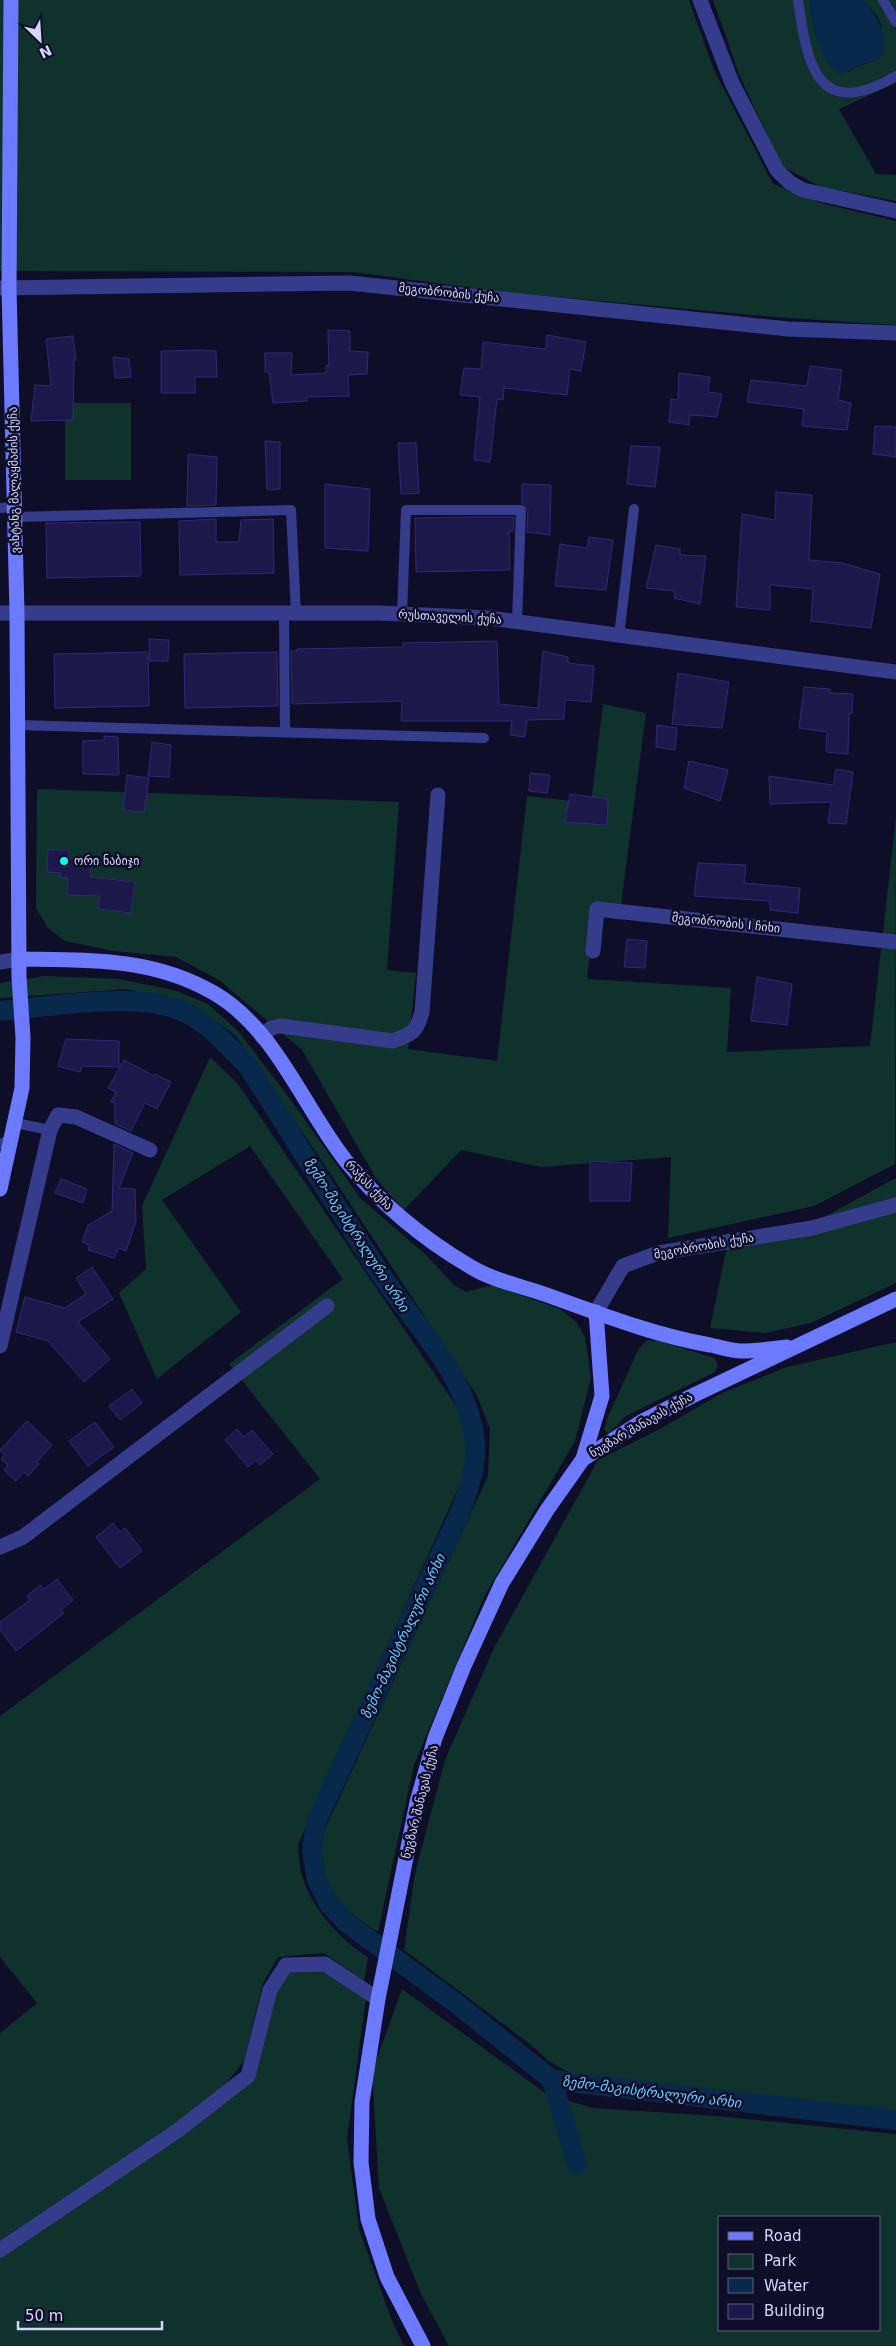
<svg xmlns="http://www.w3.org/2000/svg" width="896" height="2346" font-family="'DejaVu Sans','Noto Sans Georgian',sans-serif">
	<rect width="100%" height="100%" fill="#0f0e28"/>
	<g fill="#10322d" fill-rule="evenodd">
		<path d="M0,0h689l25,70 59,114 48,19 75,18v104l-121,-8 -273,-25 -148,-20 -354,-1z"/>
		<path d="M713,0h96l6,34 34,38 7,-5 23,-8c4,-32 8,-34 -16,-59h33v83l-57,26 37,65 20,1v26l-75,-14 -39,-21 -42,-89z"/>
		<rect x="65" y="403" width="66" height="77"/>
		<path d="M603,704l43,9 -27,207 -25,-7 -7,66 144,9 -4,64 143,-6 26,-229 -1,347 -81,42 -146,32 3,-81 -130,10 -80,-17 -57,60 -27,-30 -75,-130 -83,-70 -43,-23 -63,-6 -48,-10 -17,-13 -12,-20 1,-119 362,13 -12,168 29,3 -8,76 89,12 30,-265 64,7z"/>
		<path d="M45,976l74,3 58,12 31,13 31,28 51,67 70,99 66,57 28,30 12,7 26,-7 68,24 17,14 8,14 6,41 -16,63 -91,156 -70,168 -36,167c-43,-28 -65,-46 -54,-101l164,-355 2,-48 -14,-34 -164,-248 -77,-111 -40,-29 -69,-17 -126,9v-15z"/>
		<path d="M210,1057l28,27 223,329 7,43 -4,19 -166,369c1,10 1,22 4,31 9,33 38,65 66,82l-4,24 -40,-28 -46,4 -15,26 -19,78 -19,24 -51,44 -174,116v-212l37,-30 -37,-46v-241l320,-237 -91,-115 114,-85 -93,-133 -88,54 79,112 -84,67 -38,-86 27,-24 -4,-63z"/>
		<path d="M896,1178v105l-85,40 -46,10 -55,-5 19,-91 84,-14z"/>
		<path d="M656,1340l58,18 4,7 -3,7 -89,44 -17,17 -5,-3 3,-11 31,-69 8,-9z"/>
		<path d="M896,1342v769l-322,-36 -24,-13 -20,-18 -126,-94 11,-77 30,-113 49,-112 104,-188 62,-31 62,-36 65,-26z"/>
		<path d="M322,1970l44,28 -19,140 12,91 33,92 12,25h-404v-90l254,-178 20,-81 12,-26z"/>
		<path d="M402,1989l146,106 45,13 125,8 178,18v212h-447l-28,-52 -42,-106 -7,-116zM720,2217h160v113h-160z"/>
	</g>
	<path fill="#08294c" d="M809,0h54c12,12 33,46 15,59 -4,3 -10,3 -15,5 -9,4 -14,8 -24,10 -22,-17 -26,-48 -30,-74z"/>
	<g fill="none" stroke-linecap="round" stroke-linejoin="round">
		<g stroke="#08294c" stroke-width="20">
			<path d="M0,1011c51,-4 143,-22 188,3 23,12 42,34 60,52 44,69 87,139 132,207 32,48 79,94 92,151 8,34 0,53 -10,84l-146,314 -4,29 5,29 12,24 18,19 110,81 95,76 344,40"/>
			<path d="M552,2080l25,84"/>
		</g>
	</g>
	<g fill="#1c184a" stroke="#2f2878">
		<path d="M328,330l22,1v20l18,1 -1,22 -19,1 1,21 -42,1v4l-34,2 -4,-31h-4v-19h27l-1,22 35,-2v-8l3,1z"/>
		<path d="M547,335l39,7 -5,29 -11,-2 -3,26 -63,-7 -1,12 -6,-1 -7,63 -16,-2 6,-63 -20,-2 4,-27 17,1 2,-27 63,7z"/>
		<path d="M73,336l3,24h-2l-1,60 -42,1 4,-36 16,1 -5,-47z"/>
		<path d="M198,350l18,1 1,26h-22v16h-34v-42z"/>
		<path d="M113,357l16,2 2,18 -16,1z"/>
		<path d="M810,366l32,4 -4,30 13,3 -4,27 -45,-4 2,-17 -57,-7 4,-22 56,6z"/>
		<path d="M679,373l31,4 -2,15 14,2 -5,23 -27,-2 -1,10 -20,-3 2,-23 7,1z"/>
		<path d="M875,426l21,1v30l-23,-3z"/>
		<path d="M265,441l15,1v47l-13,1z"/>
		<path d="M398,443h18l3,50 -18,1z"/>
		<path d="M631,446l29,1 -5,40 -28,-3z"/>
		<path d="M188,454l29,3 -1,48 -29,1z"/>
		<path d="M325,484l45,5 -2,62 -43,-3z"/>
		<path d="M522,484l29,1 -1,50 -23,-3 1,-22 -6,-7z"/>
		<path d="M776,492l36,3 -3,65 33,3 38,11 -9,54 -60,-7 2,-32 -43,-4v25l-34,-3 6,-93 33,6z"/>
		<path d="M473,517h41l-1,14h-4l1,39 -94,2 -1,-54z"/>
		<path d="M216,519v23h23l2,-22 32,-1 1,54 -94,2 -1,-54z"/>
		<path d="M140,522l1,54 -94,2 -1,-55z"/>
		<path d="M589,537l24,3 -7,50 -51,-4 5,-42 27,4z"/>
		<path d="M656,545l24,4v6l26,1 -6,48 -26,-6 1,-7 -29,-3z"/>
		<path d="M149,639l20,1 -1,21h-18z"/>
		<path d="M497,641l2,63 39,4 5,-57 25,6v6l26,3 -3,36 -26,-2 -1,19 -37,1 -2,17 -15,-2 2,-14h-111l1,-20 -110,3 -1,-53h6v-2l106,-2v-4z"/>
		<path d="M148,652l1,54 -94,2 -1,-54z"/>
		<path d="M277,652l1,54 -93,2 -1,-54z"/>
		<path d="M678,673l51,9 -7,46 -50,-4z"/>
		<path d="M804,687l26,2v4l23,1 -1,20 -3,-1 -1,41 -22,-2 1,-20 -28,-4z"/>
		<path d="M657,725l20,3 -2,22 -19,-3z"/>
		<path d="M104,736l14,1 1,38 -36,-1v-33l21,-1z"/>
		<path d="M152,742l19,3 -2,32 -21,-1z"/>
		<path d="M689,761l39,9 -8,31 -36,-13z"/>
		<path d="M836,769l17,3 -7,52 -18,-1 3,-21 -61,2 -1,-28 64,9z"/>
		<path d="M530,773l20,2 -3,18 -18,-2z"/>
		<path d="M127,775l22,3 -5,34 -21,-2z"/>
		<path d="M570,794l38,5 -1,26 -42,-3z"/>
		<path d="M48,850h21v8l22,1 -1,18 45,5 -4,31 -33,-4 2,-13 -33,-1 1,-17 -8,-1 1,-4 -14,-1z"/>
		<path d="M698,863l48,2 -2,18 56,5 -2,25 -28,-3v-9l-76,-5z"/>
		<path d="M627,939l20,2 -2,27 -21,-1z"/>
		<path d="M757,977l35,7 -5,41 -36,-4z"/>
		<path d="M66,1039l53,2v26l-37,-1 -2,6 -22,-6z"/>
		<path d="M124,1060l30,16 1,-2 16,8 -14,27 -12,-6 -14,28 -16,-7v-21l-4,-1 5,-10 -8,-4z"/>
		<path d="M114,1144l19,9 -14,35 16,1 1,33 -10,29 -8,-3 -4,10 -26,-8 2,-5 -8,-3 6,-17 24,-14z"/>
		<path d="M590,1161l42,2 -2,38h-40z"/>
		<path d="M61,1179l26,10 -4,14 -28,-10z"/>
		<path d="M92,1267l21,32 -35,23 32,37 -26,23 -36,-41 -32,-9 9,-35 40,11 21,-14 -10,-16z"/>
		<path d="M132,1389l10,14 -22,17 -11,-14z"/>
		<path d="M27,1421l25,24 -15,17 2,2 -11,12 -4,-4 -8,9 -12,-11 4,-5 -7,-6 4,-4 -5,-5z"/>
		<path d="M95,1422l19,25 -26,19 -19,-25z"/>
		<path d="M237,1429l7,8 8,-7 21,24 -13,11 -4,-5 -8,7 -23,-27z"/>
		<path d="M113,1523l7,9 5,-4 17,23 -22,17 -24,-31z"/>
		<path d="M57,1579l16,21 -12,10 3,3 -48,38 -16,-21v-8l30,-22 -3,-4 13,-11 4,4z"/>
	</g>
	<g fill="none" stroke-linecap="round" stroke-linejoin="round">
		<g stroke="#353c8b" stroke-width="10">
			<path d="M798,0c9,65 19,122 98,76"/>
			<path d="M883,0l13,22"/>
			<path d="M0,508l14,-1"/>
			<path d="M15,517l276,-7 5,103"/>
			<path d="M284,613l1,119"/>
			<path d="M402,614l4,-104h115l-4,112"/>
			<path d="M619,636l15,-127"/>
			<path d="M18,725l466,13"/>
			<path d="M15,1123l35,7"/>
			<path d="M0,1144l12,-5"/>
		</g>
		<g stroke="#353c8b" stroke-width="15">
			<path d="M700,0l32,83 45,87 12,12 14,8 93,21"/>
			<path d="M0,288l349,-5 439,46 108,4"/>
			<path d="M0,613h380l109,5 407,54"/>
			<path d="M593,951l4,-42 299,33"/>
			<path d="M0,962l19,-3"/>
			<path d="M262,1037l9,-9 10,-2 112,15c19,-7 24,-9 29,-29l16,-217"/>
			<path d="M596,1312l27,-46 35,-13 154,-25 84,-23"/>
			<path d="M0,1346l50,-216 8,-15 18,2 74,33"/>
			<path d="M0,1547l23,-10 304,-231"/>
			<path d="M0,2250l177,-119 71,-55 22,-86 16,-25 39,-1 53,35"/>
		</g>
		<g stroke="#6c7aff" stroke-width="15">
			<path d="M19,959c69,1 133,-2 195,34 63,37 89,114 132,168 35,43 77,78 125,106 21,13 50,19 73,27 54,19 109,41 166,51 10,2 21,6 31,6 15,0 31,-2 46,-4"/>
			<path d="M0,1189l22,-101 1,-50 -4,-61 -2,-364 -8,-325 2,-288"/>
			<path d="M583,1459l19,-63 -6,-84"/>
			<path d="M423,2346l-36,-69 -19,-58 -7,-57 1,-60 16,-103 39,-197 18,-64 29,-72 38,-83 45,-73 36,-51 58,-37 51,-26 204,-97"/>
		</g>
	</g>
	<circle fill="#01fffa" stroke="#0f0e28" stroke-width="2" cx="64" cy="861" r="5"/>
	<g text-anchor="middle" stroke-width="5" stroke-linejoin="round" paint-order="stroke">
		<g font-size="12" fill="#d5d5ff" stroke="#0f0e28">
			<text transform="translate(449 293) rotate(6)" y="4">მეგობრობის ქუჩა</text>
			<text transform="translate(14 480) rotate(-91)" y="4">ვახტანგ მალაყმაძის ქუჩა</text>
			<text transform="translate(450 617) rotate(3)" y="4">რუსთაველის ქუჩა</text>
			<text transform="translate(726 923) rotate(6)" y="4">მეგობრობის I ჩიხი</text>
			<text transform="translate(369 1185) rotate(47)" y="4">რაჭას ქუჩა</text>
			<text transform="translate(704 1246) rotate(-10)" y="4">მეგობრობის ქუჩა</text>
			<text transform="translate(641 1425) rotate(-30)" y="4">ნუგზარ შანავას ქუჩა</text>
			<text transform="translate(420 1802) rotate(-76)" y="4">ნუგზარ შანავას ქუჩა</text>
		</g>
		<g font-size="12" fill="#d5d5ff" stroke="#0f0e28" text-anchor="start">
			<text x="74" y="865">ორი ნაბიჯი</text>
		</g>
		<g font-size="14" font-style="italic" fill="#63caff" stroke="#0f0e28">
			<text transform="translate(357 1235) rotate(57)" y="5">ზემო-მაგისტრალური არხი</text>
			<text transform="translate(403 1636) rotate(-65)" y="5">ზემო-მაგისტრალური არხი</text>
			<text transform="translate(652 2092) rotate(7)" y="5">ზემო-მაგისტრალური არხი</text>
		</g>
	</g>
	<rect x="718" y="2216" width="162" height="115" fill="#0f0e28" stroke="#5e5e7e"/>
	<rect x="728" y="2232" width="25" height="8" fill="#6c7aff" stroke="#5e5e7e"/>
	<text x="764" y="2241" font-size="15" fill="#d5d5ff">Road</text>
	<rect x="728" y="2254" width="25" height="15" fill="#10322d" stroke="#5e5e7e"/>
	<text x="764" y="2266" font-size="15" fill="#d5d5ff">Park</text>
	<rect x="728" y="2278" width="25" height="15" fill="#08294c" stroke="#5e5e7e"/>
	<text x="764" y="2291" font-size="15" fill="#d5d5ff">Water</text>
	<rect x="728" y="2304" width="25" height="15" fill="#1c184a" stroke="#5e5e7e"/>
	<text x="764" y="2316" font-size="15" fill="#d5d5ff">Building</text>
	<g transform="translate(40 40) rotate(155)" stroke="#0f0e28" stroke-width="4" paint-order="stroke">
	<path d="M0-4L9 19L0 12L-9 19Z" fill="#d5d5ff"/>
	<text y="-8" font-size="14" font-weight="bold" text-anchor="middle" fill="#d5d5ff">N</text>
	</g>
	<path d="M18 2321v8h144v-8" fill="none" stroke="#d5d5ff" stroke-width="2.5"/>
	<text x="25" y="2321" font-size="15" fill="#d5d5ff" stroke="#0f0e28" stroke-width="4" paint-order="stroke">50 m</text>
</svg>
